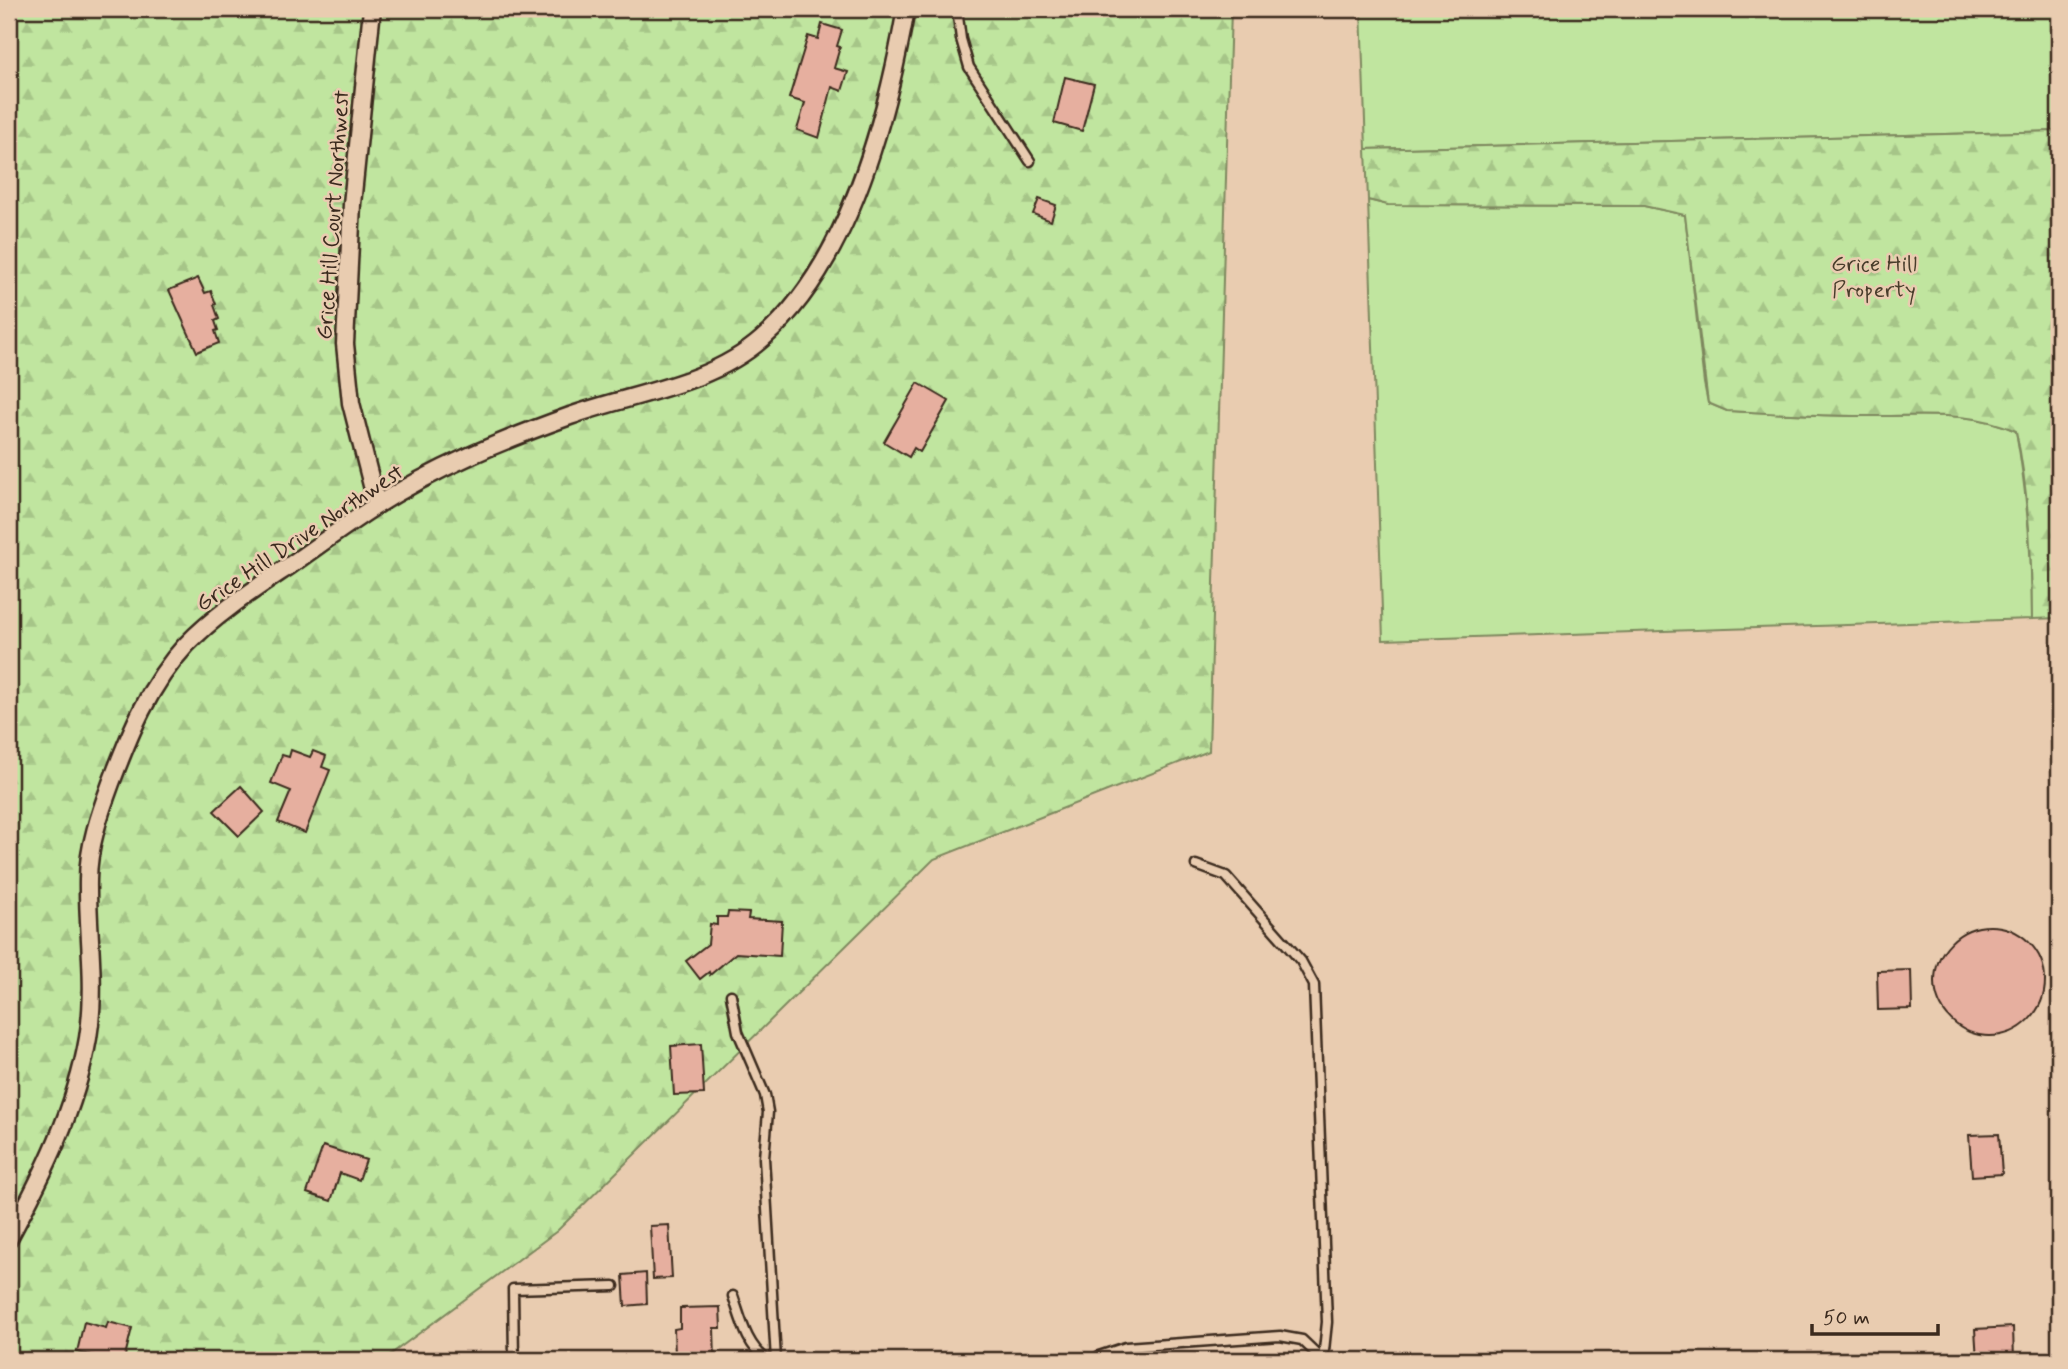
<svg xmlns="http://www.w3.org/2000/svg" width="2068" height="1369" font-family="Mynerve,sans-serif">
	<defs>
		<pattern id="forest-firs" width="22" height="20" patternUnits="userSpaceOnUse" patternTransform="scale(1.75)"><rect width="22" height="20" fill="#c0e59f"/><path d="M5 1l3.5 6h-7zM16 11l3.5 6h-7z" fill="#a6c588"/></pattern>
	</defs>
	<rect width="100%" height="100%" fill="#e9ccb0"/>
	<filter id="ink" filterUnits="userSpaceOnUse"><feTurbulence type="fractalNoise" baseFrequency=".0143" numOctaves="2"/><feDisplacementMap in="SourceGraphic" scale="14" xChannelSelector="R" yChannelSelector="G"/><feConvolveMatrix kernelMatrix="1 2 1 2 8 2 1 2 1" color-interpolation-filters="sRGB"/></filter>
	<g filter="url(#ink)">
		<g fill="#c0e59f" stroke="#7e885e" stroke-width="2">
			<path d="M1361,9h693l4,122 -692,18z"/>
			<path d="M1368,200l20,5 256,1 41,9 19,168 4,20 19,8c45,2 90,5 135,5 51,1 107,-7 154,15 11,62 16,125 16,188l-649,21z"/>
		</g>
		<g fill="url(#forest-firs)" stroke="#7e885e" stroke-width="2">
			<path d="M9,9h1222l-22,742 -275,108 -377,372 -174,129h-374z"/>
			<path d="M2058,131l1,487 -27,1c0,-63 -3,-127 -16,-188 -48,-22 -103,-14 -154,-15 -45,0 -90,-3 -135,-5l-19,-8 -23,-188 -41,-9 -256,-1 -20,-5 -2,-51z"/>
		</g>
		<g fill="#e6af9f" stroke="#3b2a1e" stroke-width="2">
			<path d="M822,24l20,6 -5,16 3,1 -6,21 14,4 -6,19 -10,-4 -13,51 -22,-8 8,-27 -16,-5 19,-62 10,3z"/>
			<path d="M1065,77l29,7 -12,47 -28,-8z"/>
			<path d="M1039,199l17,6 -5,16 -18,-7z"/>
			<path d="M198,278l7,15 6,-2 5,13 -2,1 5,14 -4,2 3,9 -3,1 4,12 -22,9 -28,-62z"/>
			<path d="M918,383l31,18 -29,51 -6,-4 -5,9 -25,-15z"/>
			<path d="M291,750l19,7 3,-6 13,5 -4,11 8,3 -25,63 -27,-11 13,-31 -20,-8 11,-28 7,2z"/>
			<path d="M241,786l23,26 -25,24 -25,-25z"/>
			<path d="M728,912l21,1 -1,6 34,2 -2,35 -44,-3 -26,22 -1,-3 -9,7 -14,-18 22,-17 2,-20 7,1v-8h10z"/>
			<circle cx="1990" cy="981" r="55"/>
			<path d="M1911,970l1,39 -34,1 -1,-39z"/>
			<path d="M701,1044l3,50 -30,1 -3,-49z"/>
			<path d="M1999,1134l3,40 -30,2 -3,-41z"/>
			<path d="M323,1146l43,14 -7,20 -19,-7 -9,28 -24,-8z"/>
			<path d="M669,1225l3,53 -19,1 -3,-53z"/>
			<path d="M646,1273l1,31 -22,2 -2,-31z"/>
			<path d="M720,1307l1,21h-7l1,32h-33v-5h-7l-1,-26 6,-1v-20z"/>
			<path d="M84,1322l22,6 2,-6 24,6 -8,32h-10l-37,-8z"/>
			<path d="M2013,1327l1,33h-37l-2,-31z"/>
		</g>
		<g fill="none" stroke-linecap="round" stroke-linejoin="round">
			<g stroke="#3b2a1e" stroke-width="13">
				<g id="lane">
					<path d="M957,9l4,30 8,28 61,94"/>
					<path d="M1196,865l30,11 75,85 13,24 13,337 -4,38"/>
					<path d="M731,995l7,37 27,63 3,17 -4,46 12,202"/>
					<path d="M733,1296c8,23 13,49 34,64"/>
					<path d="M514,1360l-1,-71 101,-3"/>
					<path d="M1095,1360l4,-4 27,-9 154,-11 22,4 21,20"/>
				</g>
			</g>
			<g stroke="#3b2a1e" stroke-width="21">
				<g id="street">
					<path d="M372,9l-20,195 -7,140 6,59 26,102"/>
					<path d="M9,1238c34,-63 67,-129 79,-200 9,-53 -1,-106 0,-158 0,-33 12,-67 23,-97 19,-50 38,-98 75,-138 31,-32 69,-56 106,-81 27,-19 54,-39 82,-57 61,-39 129,-67 196,-91 64,-23 140,-31 192,-77 86,-74 125,-222 144,-330"/>
				</g>
			</g>
			<use href="#lane" stroke="#e9ccb0" stroke-width="8"/>
			<use href="#street" stroke="#e9ccb0" stroke-width="16"/>
		</g>
	</g>
	<g text-anchor="middle" stroke-width="5" stroke-linejoin="round" paint-order="stroke">
		<g font-size="23" fill="#3b2a1e" stroke="#e9ccb0">
			<text transform="translate(332 215) rotate(-86)" y="8">Grice Hill Court Northwest</text>
			<text transform="translate(299 537) rotate(-34)" y="8">Grice Hill Drive Northwest</text>
		</g>
		<g font-size="23" fill="#483d2b" stroke="#e9ccb0">
			<text x="1874" y="271">Grice Hill<tspan x="1874" dy="26">Property</tspan></text>
		</g>
	</g>
	<rect width="2068" height="1369" fill="none" stroke="#e9ccb0" stroke-width="35"/>
	<rect x="18" y="18" width="2033" height="1334" fill="none" stroke="#3b2a1e" stroke-width="2.5" filter="url(#ink)"/>
	<path d="M1812 1324v10h126v-10" fill="none" stroke="#3b2a1e" stroke-width="3.5"/>
	<text x="1823" y="1324" font-size="21" fill="#3b2a1e" stroke="#e9ccb0" stroke-width="5" paint-order="stroke">50 m</text>
</svg>
